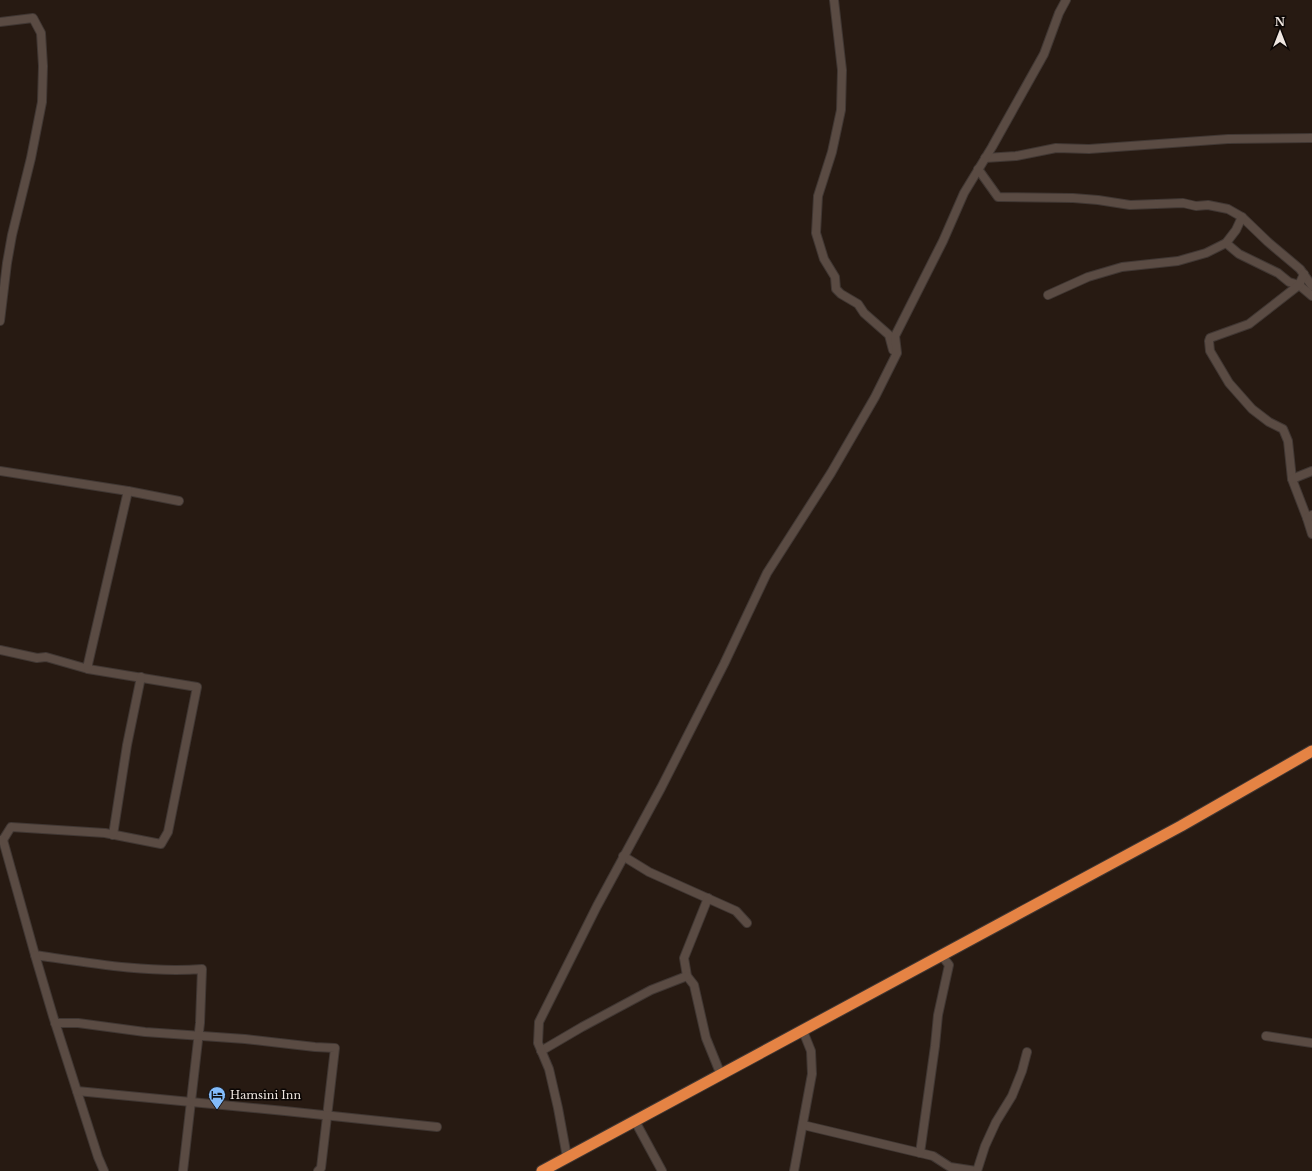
<svg xmlns="http://www.w3.org/2000/svg" width="1312" height="1171" font-family="'Libre Baskerville',serif">
	<rect width="100%" height="100%" fill="#271a12"/>
	<g fill="none" stroke-linecap="round" stroke-linejoin="round">
		<g stroke="#403733" stroke-width="10">
			<g id="minor">
				<path d="M834,0l8,70 -1,40 -9,42 -14,44 -2,37 8,26 11,18 1,12 5,5 17,10 6,9 25,22 4,15"/>
				<path d="M0,22l33,-4 8,15 2,33 -1,36 -11,56 -19,77 -5,28 -7,58"/>
				<path d="M985,158l31,-2 40,-8 33,1 139,-10 84,-1"/>
				<path d="M978,169l20,28 75,1 25,2 32,5 53,-2 13,3 12,-1 20,4 14,8 26,25 32,27 12,17"/>
				<path d="M1226,243l13,11 39,19 11,9 10,3 13,11"/>
				<path d="M1304,274l-5,11 -50,39 -39,14 -1,3 1,10 19,32 23,26 17,13 14,7 5,12 4,38 15,39"/>
				<path d="M1048,295l40,-18 34,-10 56,-6 28,-8 20,-10 10,-13 6,-13"/>
				<path d="M0,471l128,20 51,10"/>
				<path d="M1292,479l20,-8"/>
				<path d="M1312,515l-5,3 5,16"/>
				<path d="M0,650l37,8 9,-1 42,12 109,18 -29,145 -7,12 -56,-11 -94,-6 -8,13"/>
				<path d="M88,669v-5l40,-173"/>
				<path d="M113,835l14,-90 14,-68"/>
				<path d="M0,840h3l32,115c55,8 111,18 167,14l-2,54 -17,148"/>
				<path d="M623,856l26,16 87,39 11,12"/>
				<path d="M708,898l-24,60 3,18 7,9 12,53 15,37"/>
				<path d="M35,955l18,61 45,141 6,14"/>
				<path d="M55,1023h23l67,9 100,7 70,8 20,1 -14,120 -3,3"/>
				<path d="M1266,1036l46,7"/>
				<path d="M541,1051l41,-24 69,-37 36,-14"/>
				<path d="M77,1091l208,20 152,16"/>
				<path d="M635,1121l27,50"/>
				<path d="M803,1125l130,31 17,11 26,4"/>
				<path d="M920,1153l15,-107 3,-31 11,-50 -7,-9"/>
				<path d="M567,1157l-9,-49 -9,-39 -11,-26 1,-21 58,-116 64,-118 63,-124 43,-91 64,-100 44,-76 22,-44 -2,-17 48,-95 21,-48 28,-46 52,-93 15,-41 7,-13"/>
				<path d="M794,1171l18,-97 -1,-23 -8,-20"/>
				<path d="M977,1171l8,-25 11,-24 16,-26 10,-25 5,-19"/>
			</g>
		</g>
		<g stroke="#403733" stroke-width="13">
			<path id="highway" d="M542,1171l639,-345 131,-75"/>
		</g>
		<use href="#minor" stroke="#5a4b43" stroke-width="8"/>
		<use href="#highway" stroke="#e58344" stroke-width="11"/>
	</g>
	<defs>
		<g id="hotel-pin" transform="scale(0.9)"><path d="M0 17L-7.5 6A9.5 9.5 0 1 1 7.5 6Z" fill="#83bcfb" stroke="#0b0604"/><path d="M-6-4.5h1.5V1H6V5H4.5V3h-9V5H-6ZM-4 0a1.8 1.8 0 1 1 3.6 0ZM.5 0V-2.5h3Q6-2.5 6 0Z" fill="#111"/></g>
	</defs>
	<g fill-rule="evenodd">
		<use href="#hotel-pin" x="217" y="1095"/>
	</g>
	<g text-anchor="middle" stroke-width="3" stroke-linejoin="round" paint-order="stroke">
		<g font-size="11" fill="#f0e7e1" stroke="#0b0604" text-anchor="start">
			<text x="230" y="1099">Hamsini Inn</text>
		</g>
	</g>
	<g transform="translate(1280 32)" stroke="#0b0604" stroke-width="3" paint-order="stroke">
	<path d="M0-3L7 15L0 10L-7 15Z" fill="#f0e7e1"/>
	<text y="-6" font-size="11" font-weight="bold" text-anchor="middle" fill="#f0e7e1">N</text>
	</g>
</svg>
